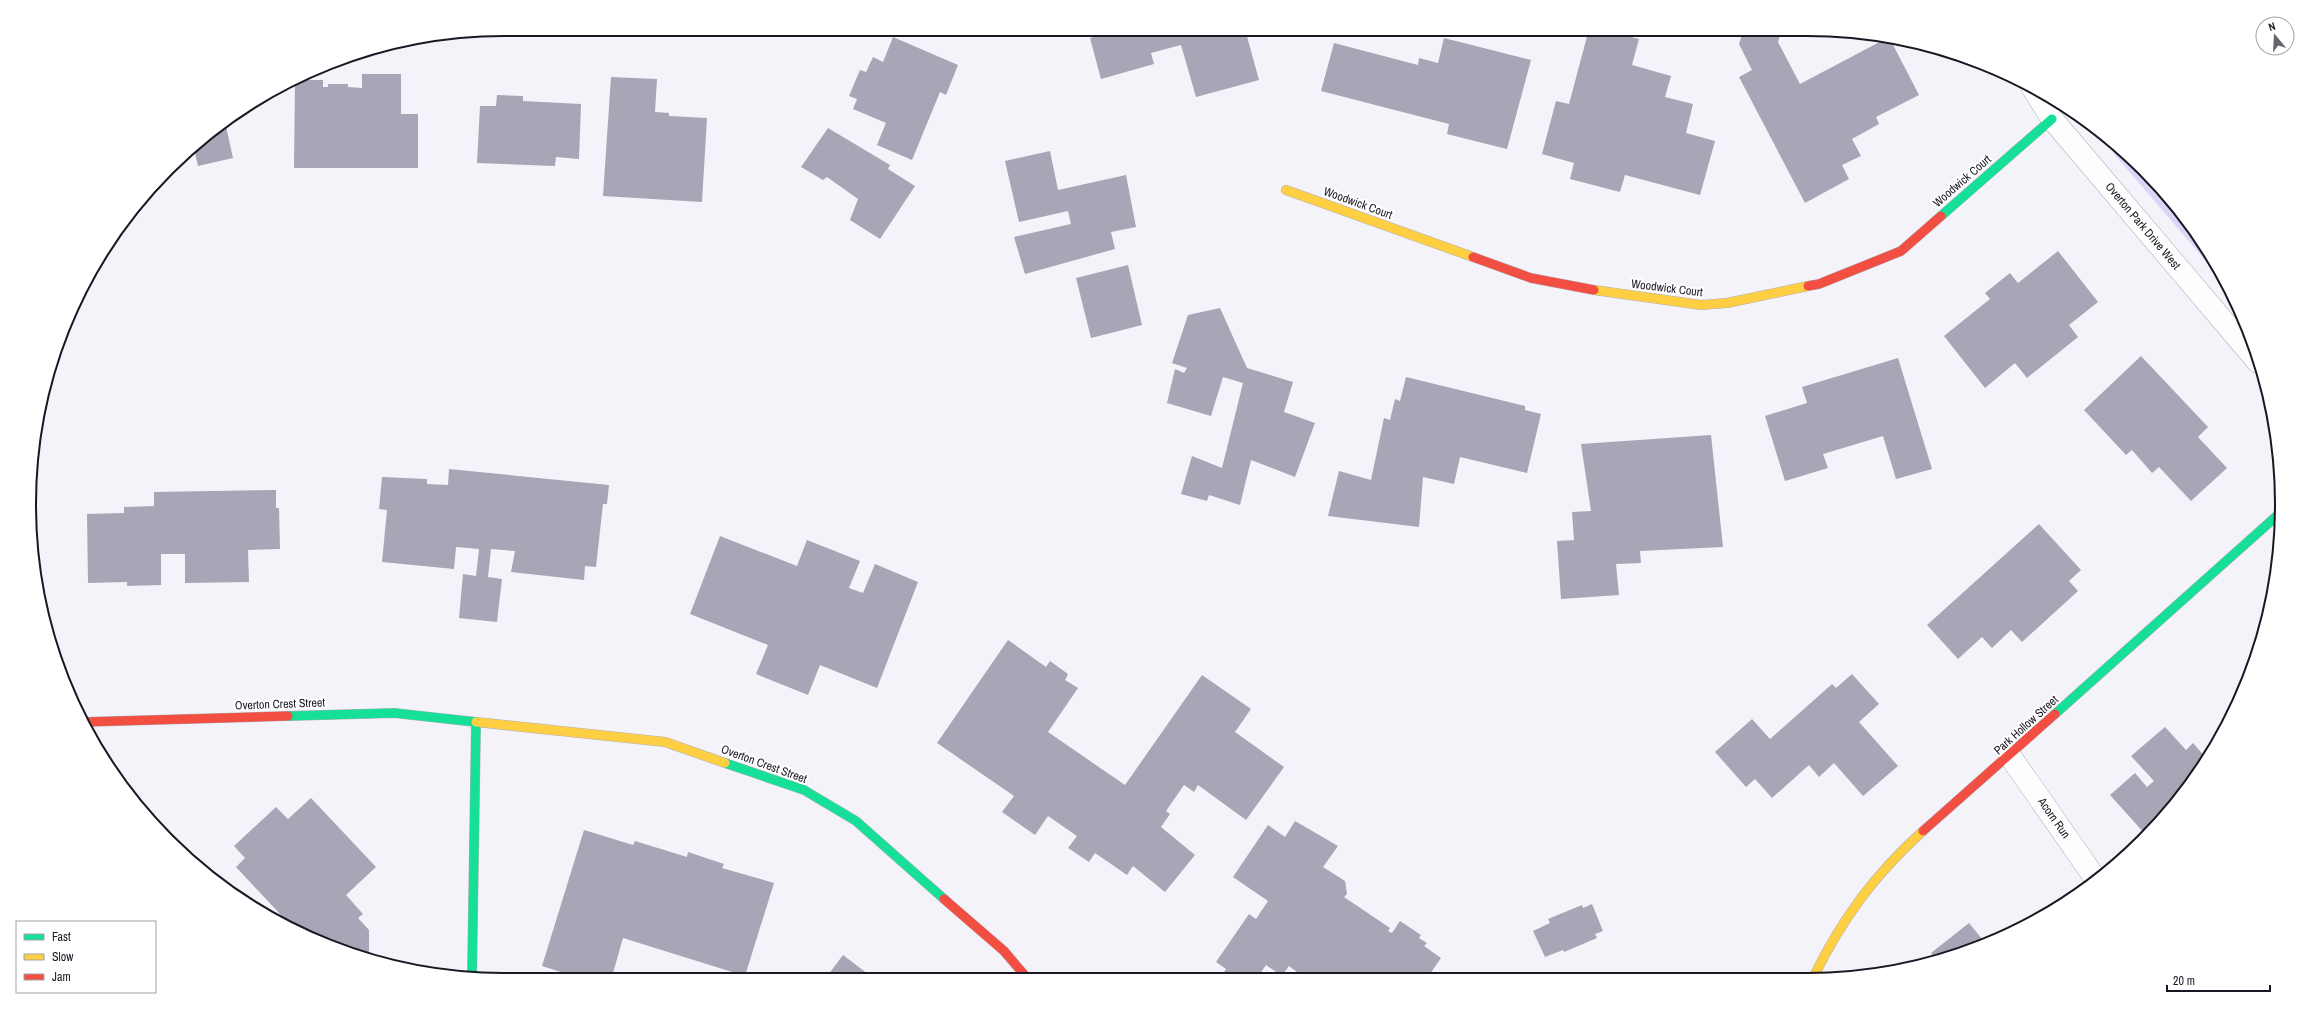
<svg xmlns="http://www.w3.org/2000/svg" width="2311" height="1009" font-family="'Archivo Narrow',sans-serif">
	<rect width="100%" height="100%" fill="#f4f3fa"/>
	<path fill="#dbd6f7" d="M2100,132l20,15 64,68 45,73 -114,-133z"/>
	<g fill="#a8a5b6">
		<path d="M1107,29h138l14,51 -63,17 -15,-52 -30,8 3,11 -53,15 -11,-41 18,-5z"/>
		<path d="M1589,29h12l38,10 -7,26 39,11 -6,21 28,7 -7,29 29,8 -15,54 -75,-20 -5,17 -50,-13 4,-16 -32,-9 14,-53 13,3z"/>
		<path d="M1744,29h38l-4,13 22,42 89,-47 30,58 -43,22 3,7 -27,15 9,17 -19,9 7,14 -44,24 -66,-126 13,-7 -13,-26z"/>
		<path d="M893,37l65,28 -12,30 -6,-3 -28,68 -35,-15 9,-22 -33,-14 4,-10 -8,-3 11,-26 6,2 7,-15 10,5z"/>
		<path d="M1444,38l87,22 -24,89 -60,-15 2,-10 -128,-33 13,-48 84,22 1,-7 19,5z"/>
		<path d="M362,74h39v40h17v54h-124l1,-88h28v7h5v-3h20v3l14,1z"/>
		<path d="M611,77l46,2 -2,33 14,1v3l38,2 -5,84 -99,-6z"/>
		<path d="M497,95l26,1v5l58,3 -2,55 -23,-2 -1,9 -78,-3 3,-57h16z"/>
		<path d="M225,122l8,36 -35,8 -5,-21z"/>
		<path d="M828,128l62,37 -2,4 27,17 -35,53 -30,-19 8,-21 -31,-22 -4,3 -22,-13z"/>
		<path d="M1050,151l8,39 68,-15 10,52 -25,5 4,17 -90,25 -11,-37 57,-13 -3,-13 -49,11 -14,-61z"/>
		<path d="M2058,251l40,51 -29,23 9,12 -51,41 -12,-15 -30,25 -41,-52 46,-37 -5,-6 25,-20 8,10z"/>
		<path d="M1128,265l14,60 -51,13 -15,-60z"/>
		<path d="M1220,308l27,60 46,14 -9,30 31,11 -20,54 -44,-17 -11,45 -31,-10 -2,6 -26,-7 11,-38 30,12 21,-85 -20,-6 -12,39 -44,-13 8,-34 9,4 3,-5 -15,-5 16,-48z"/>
		<path d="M2141,356l67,71 -10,10 29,31 -36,33 -32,-34 -7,6 -20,-23 -6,5 -42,-45z"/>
		<path d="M1898,358l34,111 -36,10 -13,-43 -60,18 5,14 -43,13 -20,-65 42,-13 -5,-16z"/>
		<path d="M1406,377l119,29v4l16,4 -14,59 -67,-16 -6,27 -31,-7 -4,50 -91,-11 11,-45 32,9 13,-62 6,2 5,-21 5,2z"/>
		<path d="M1711,435l12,112 -83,4 1,12 -25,1 3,31 -58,4 -4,-58 17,-1 -2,-28 19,-1 -10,-67z"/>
		<path d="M449,469l160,16 -2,19h-4l-7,63 -11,-1 -1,14 -73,-8 4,-21 -24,-2 -3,28 14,2 -5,43 -38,-4 4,-44 13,2 3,-27 -23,-2 -2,22 -72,-7 5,-52 -8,-1 3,-32 45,2v5l21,1z"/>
		<path d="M276,490v18h3l1,41 -32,1 1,32 -64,1v-29h-24v31l-34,1v-4l-39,1 -1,-69 37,-1v-6l30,-1v-14z"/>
		<path d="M2039,524l42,46 -12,11 9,10 -56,51 -11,-12 -19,18 -10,-11 -24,22 -31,-34z"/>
		<path d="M720,536l77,30 10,-26 53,21 -11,27 14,5 12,-29 43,18 -41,106 -57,-23 -12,30 -52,-21 12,-29 -78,-31z"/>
		<path d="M1008,640l38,27 4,-6 18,13 -3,6 13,8 -30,44 77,53 77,-110 49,34 -16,23 49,35 -38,53 -48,-35 -4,7 -10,-7 -18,26 4,3 -9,13 34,28 -30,37 -32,-26 -6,9 -32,-22 -6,9 -21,-14 9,-12 -29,-20 -13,19 -33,-23 12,-16 -77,-53z"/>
		<path d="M1852,674l27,30 -20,18 39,44 -35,30 -29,-33 -15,14 -10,-12 -37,33 -17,-19 -9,8 -31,-35 37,-33 18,20 62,-55 4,4z"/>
		<path d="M2165,727l21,23 7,-7 14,16 -5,10 -38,49 -18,17 -36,-40 25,-22 12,14 7,-6 -23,-25z"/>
		<path d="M311,798l65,69 -30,28 17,19 -5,4 11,12v29l-18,-4 -57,-26 -58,-62 9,-9 -11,-12 42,-39 12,12z"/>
		<path d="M1295,821l43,25 -15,21 22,14 2,13 -3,3 46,31 -2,3 4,2 8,-12 21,14 -2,3 8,5 -3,3 17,12 -13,19 -123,1 -16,-12 -7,10 -16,-11 -9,13h-24l-9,-6 2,-3 -10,-7 33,-48 7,5 12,-18 -35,-24 35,-52 17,12z"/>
		<path d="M584,830l49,15 2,-4 52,16 1,-5 36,12 -2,4 52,15 -29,93 -122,-38 -12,42h-25l-44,-14z"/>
		<path d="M1592,904l11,27 -8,3 2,4 -33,14 -1,-2 -18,7 -12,-26 17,-8 -2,-4 34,-14 1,3z"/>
		<path d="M1969,923l17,21 -51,14 -4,-5z"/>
		<path d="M843,955l29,22 -1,2h-46z"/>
	</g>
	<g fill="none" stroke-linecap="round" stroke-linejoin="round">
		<g stroke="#b0aeb7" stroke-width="23">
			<g id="street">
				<path d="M2032,87l20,32 206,243"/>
				<path d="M2010,756l87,125"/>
			</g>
		</g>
		<g stroke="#b0aeb7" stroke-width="10">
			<g id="fast">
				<path d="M1941,216l111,-97"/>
				<path d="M2055,714l225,-201"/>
				<path d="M288,716l106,-3 82,9 -4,255"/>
				<path d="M725,763l79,27 52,31 88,78"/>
			</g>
		</g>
		<g stroke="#b0aeb7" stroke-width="10">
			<g id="slow">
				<path d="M1286,190l187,67"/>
				<path d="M1594,290l107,15 26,-2 81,-17"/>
				<path d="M476,722l189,20 60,21"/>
				<path d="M1814,976c28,-57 61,-102 109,-145"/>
			</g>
		</g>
		<g stroke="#b0aeb7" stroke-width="10">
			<g id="jam">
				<path d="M1473,257l58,21 63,12"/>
				<path d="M1808,286l11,-2 82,-33 40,-35"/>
				<path d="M83,722l205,-6"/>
				<path d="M1923,831l132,-117"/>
				<path d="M944,899l60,52 23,27"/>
			</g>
		</g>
		<use href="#street" stroke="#fdfdfe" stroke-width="22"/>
		<use href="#fast" stroke="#16e098" stroke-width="9"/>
		<use href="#slow" stroke="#ffcf43" stroke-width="9"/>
		<use href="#jam" stroke="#f24e42" stroke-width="9"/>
	</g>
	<g text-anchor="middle" stroke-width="4" stroke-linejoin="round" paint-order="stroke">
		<g font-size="12" fill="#191722" stroke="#fff">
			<text transform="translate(1962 181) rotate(-41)" y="4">Woodwick Court</text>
			<text transform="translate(1358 203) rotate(20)" y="4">Woodwick Court</text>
			<text transform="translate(2143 226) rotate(50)" y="4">Overton Park Drive West</text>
			<text transform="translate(1667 288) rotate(7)" y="4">Woodwick Court</text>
			<text transform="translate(280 704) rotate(-2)" y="4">Overton Crest Street</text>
			<text transform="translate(2026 725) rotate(-42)" y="4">Park Hollow Street</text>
			<text transform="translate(764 764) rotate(20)" y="4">Overton Crest Street</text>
			<text transform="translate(2054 818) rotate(55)" y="4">Acorn Run</text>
		</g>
	</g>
	<path d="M0 0H2311V1009H0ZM504 36H1807A468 468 0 0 1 2275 504V505A468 468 0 0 1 1807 973H504A468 468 0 0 1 36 505V504A468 468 0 0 1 504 36Z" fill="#fff" fill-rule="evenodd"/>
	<path fill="none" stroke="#191722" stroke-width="2" d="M504 36H1807A468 468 0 0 1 2275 504V505A468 468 0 0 1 1807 973H504A468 468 0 0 1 36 505V504A468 468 0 0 1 504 36Z"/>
	<rect x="16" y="921" width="140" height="72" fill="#ffffff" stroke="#a3a2a7"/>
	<rect x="24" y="934" width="20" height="6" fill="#16e098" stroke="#a3a2a7"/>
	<text x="52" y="941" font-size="12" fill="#191722">Fast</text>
	<rect x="24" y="954" width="20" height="6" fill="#ffcf43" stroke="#a3a2a7"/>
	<text x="52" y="961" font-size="12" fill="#191722">Slow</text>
	<rect x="24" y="974" width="20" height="6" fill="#f24e42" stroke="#a3a2a7"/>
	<text x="52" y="981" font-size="12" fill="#191722">Jam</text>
	<g transform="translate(2275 36) rotate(342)"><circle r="19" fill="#ffffff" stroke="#a3a2a7"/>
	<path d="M0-3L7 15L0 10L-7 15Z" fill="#66646e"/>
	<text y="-6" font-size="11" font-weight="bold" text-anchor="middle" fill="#191722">N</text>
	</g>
	<path d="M2167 985v6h103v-6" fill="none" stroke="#191722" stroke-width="2"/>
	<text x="2173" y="985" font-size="12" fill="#191722" stroke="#ffffff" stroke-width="3" paint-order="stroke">20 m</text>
</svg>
